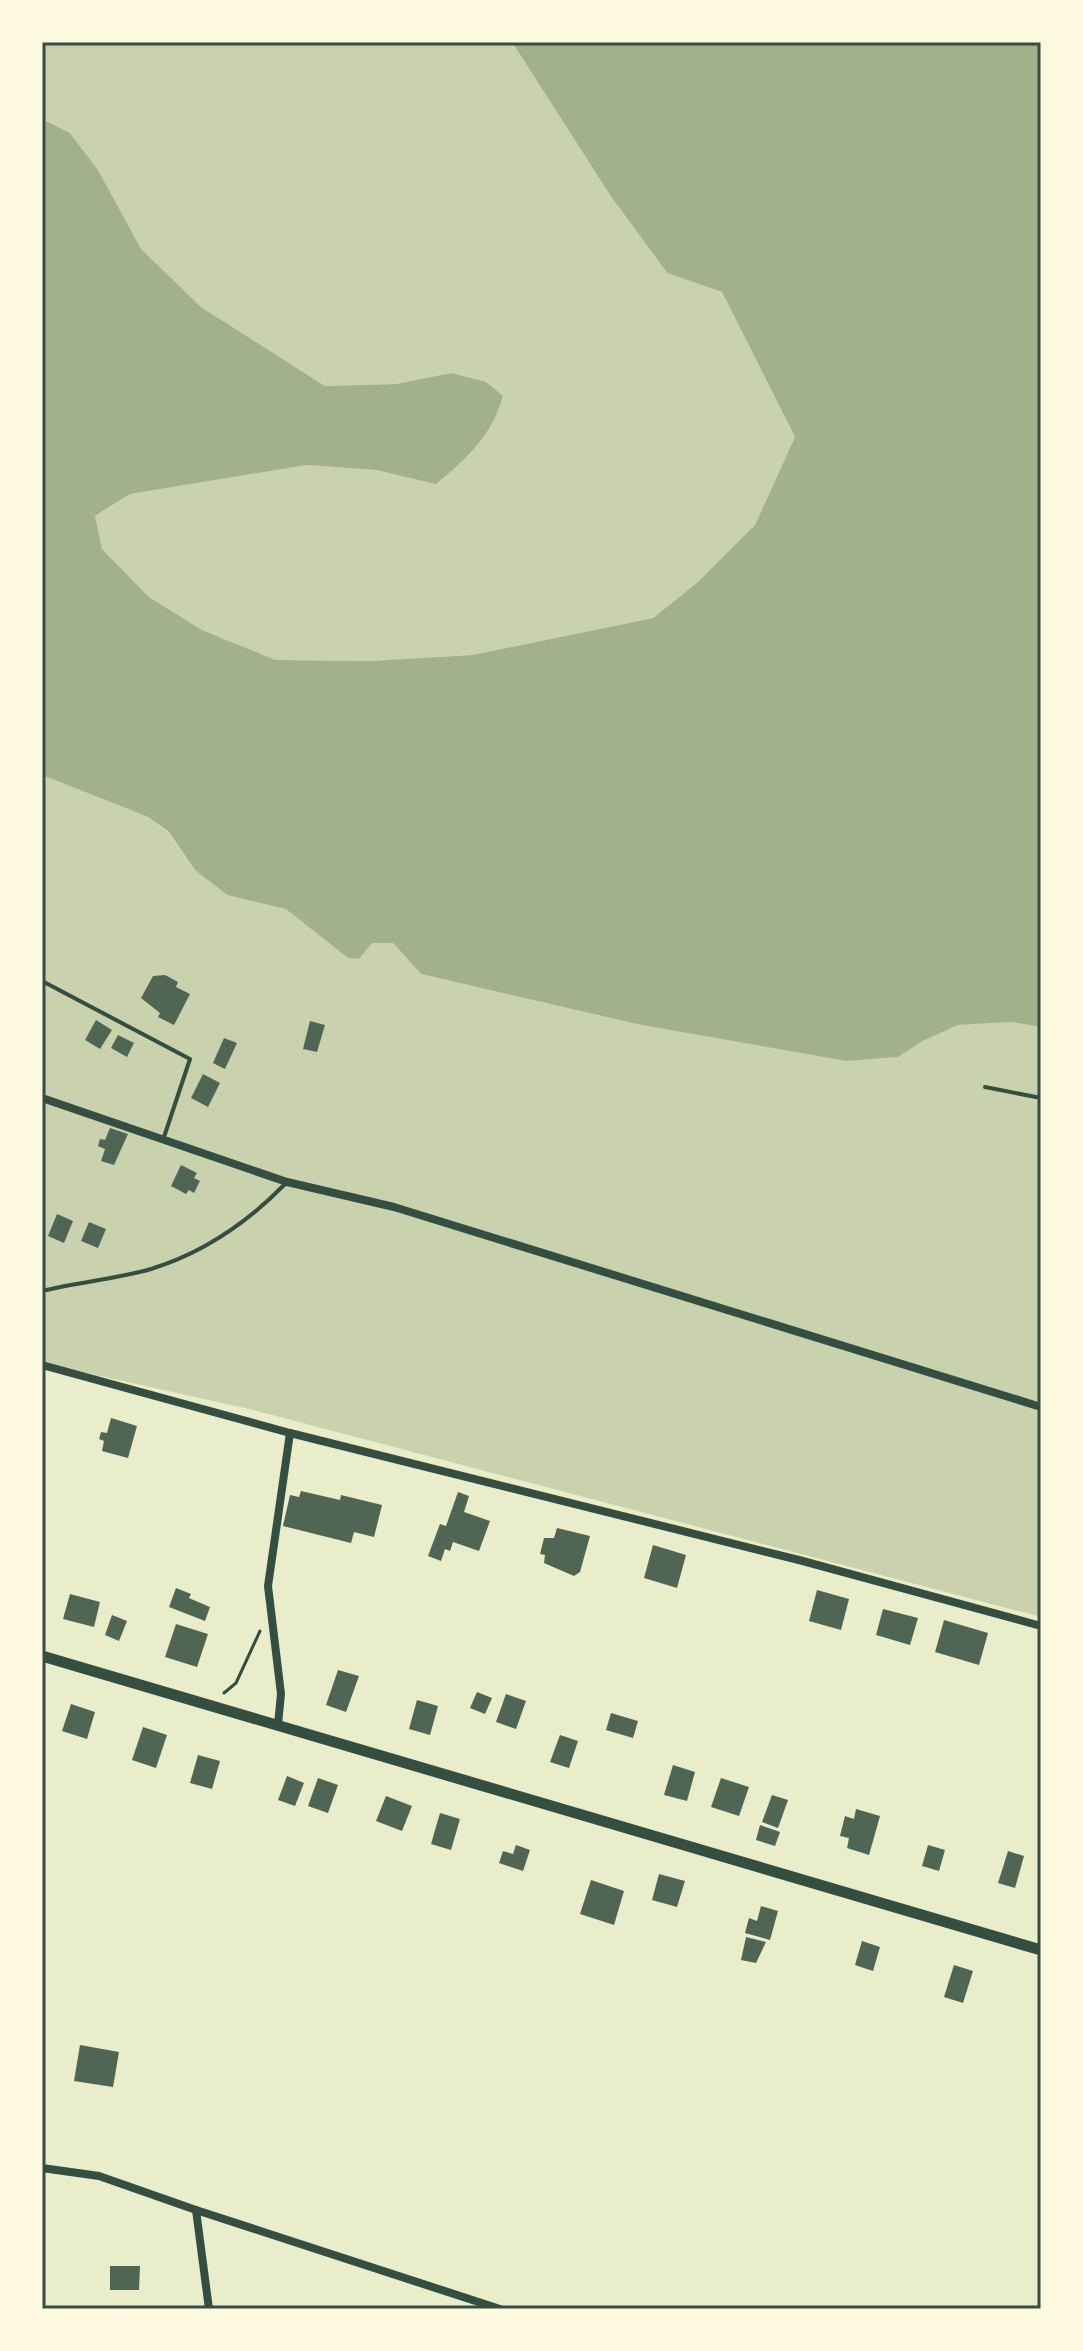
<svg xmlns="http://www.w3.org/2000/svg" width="1083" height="2351" font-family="Mulish,sans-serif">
	<rect width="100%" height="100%" fill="#e9edc9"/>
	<g fill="#cad2ad">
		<path d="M42,42h470l98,153 57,78 55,19 73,145 -40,88 -57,57 -45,36 -181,37 -102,6 -94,-1 -74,-30 -53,-33 -47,-48 -8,-32 36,-23 177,-29 69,5 60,13c31,-25 56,-47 67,-87l-52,-23 -55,11 -71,2 -124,-79 -60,-57 -43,-80 -28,-37 -28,-14z"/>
		<path d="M42,775l106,42 19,14 28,39 32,25 59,13 63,50 10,1 13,-17 21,1 28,31 220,51 205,36 52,-4 25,-16 35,-16 53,-3 30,5v590l-792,-208 -207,-46z"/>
	</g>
	<path fill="#a3b18a" d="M512,42h529v985l-30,-5 -53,3 -35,16 -25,16 -52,4 -205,-36 -220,-51 -28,-31h-21l-13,16 -11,-1 -62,-49 -59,-14 -32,-25 -27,-39 -20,-14 -106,-42v-656l28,14 28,37 43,79 60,58 124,79 71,-2 55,-11 35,9 17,14c-11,40 -36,62 -67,88l-60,-14 -69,-5 -177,29 -35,22 7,33 47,48 53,33 74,30 94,1 102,-6 181,-37 45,-36 57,-57 40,-88 -73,-145 -55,-19 -57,-78z"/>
	<g fill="#4f6655">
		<path d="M165,975l13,7 -2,5 14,7 -16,31 -16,-8 2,-4 -19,-15 12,-22z"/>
		<path d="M96,1020l16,10 -12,19 -15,-9z"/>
		<path d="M310,1021l15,4 -8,27 -14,-3z"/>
		<path d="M118,1035l16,8 -7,14 -16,-9z"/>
		<path d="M224,1038l13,5 -12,26 -12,-6z"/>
		<path d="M203,1074l17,9 -12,24 -17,-9z"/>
		<path d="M110,1128l18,6 -14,31 -13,-4 4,-12 -7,-3 2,-7 5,1z"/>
		<path d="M181,1165l16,8 -3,5 6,3 -6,12 -5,-3 -3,4 -15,-8z"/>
		<path d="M57,1214l16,7 -9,22 -16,-7z"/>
		<path d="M89,1222l17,7 -8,19 -17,-7z"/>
		<path d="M111,1418l26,8 -9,32 -26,-7 2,-10 -5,-2 2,-7 6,1z"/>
		<path d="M301,1491l39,9 1,-5 41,10 -8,32 -20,-5 -3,11 -68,-17 7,-31 9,2z"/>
		<path d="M458,1492l11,4 -5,16 26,9 -11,30 -26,-9 -3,9 -5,-2 -4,12 -13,-5 12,-32 6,2z"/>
		<path d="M557,1528l33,8 -10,36 -6,4 -30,-13 1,-8 -5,-1 4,-16h10z"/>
		<path d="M653,1545l33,10 -9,33 -33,-10z"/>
		<path d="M176,1588l15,6 -2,4 21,9 -5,14 -36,-14z"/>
		<path d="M817,1590l32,9 -8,31 -32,-9z"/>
		<path d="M70,1594l30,8 -6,25 -31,-8z"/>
		<path d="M883,1609l35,9 -8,27 -34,-10z"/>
		<path d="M112,1615l15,6 -8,20 -14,-6z"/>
		<path d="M944,1620l44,13 -9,32 -44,-13z"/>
		<path d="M176,1624l32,10 -11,33 -32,-10z"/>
		<path d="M338,1670l21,6 -13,36 -20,-7z"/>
		<path d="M477,1692l15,6 -7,16 -15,-6z"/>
		<path d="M506,1694l20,7 -10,28 -20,-7z"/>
		<path d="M417,1700l21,6 -8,29 -21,-6z"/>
		<path d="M71,1704l24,8 -8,27 -25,-8z"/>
		<path d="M611,1713l27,8 -5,17 -27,-8z"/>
		<path d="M143,1727l24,8 -11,33 -24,-8z"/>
		<path d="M560,1735l18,6 -9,27 -19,-6z"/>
		<path d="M198,1755l22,6 -8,28 -22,-6z"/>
		<path d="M673,1765l22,7 -8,29 -23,-6z"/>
		<path d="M287,1776l17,7 -9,23 -17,-6z"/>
		<path d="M318,1778l20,7 -10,28 -20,-7z"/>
		<path d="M721,1778l28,9 -10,29 -28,-9z"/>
		<path d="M772,1795l16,5 -10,28 -16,-6z"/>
		<path d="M386,1796l26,10 -10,25 -26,-10z"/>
		<path d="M856,1809l24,7 -11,39 -22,-7 2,-10 -9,-2 5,-20 9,3z"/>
		<path d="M440,1813l20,6 -9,31 -20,-6z"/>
		<path d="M760,1825l20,7 -5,14 -19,-6z"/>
		<path d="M516,1845l14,5 -7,21 -24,-8 4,-12 10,3z"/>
		<path d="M928,1845l17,5 -6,21 -17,-5z"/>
		<path d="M1008,1851l16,5 -9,32 -17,-5z"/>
		<path d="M659,1874l26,7 -8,26 -25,-7z"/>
		<path d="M591,1880l33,11 -10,34 -34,-11z"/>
		<path d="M761,1906l17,5 -8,29 -25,-7 4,-15 8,3z"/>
		<path d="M746,1937l20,5 -10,21 -15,-3z"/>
		<path d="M862,1941l18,6 -7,24 -18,-6z"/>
		<path d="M954,1965l19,6 -10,32 -19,-6z"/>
		<path d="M80,2045l39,7 -6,35 -39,-6z"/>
		<path d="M110,2266h30l-1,24h-29z"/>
	</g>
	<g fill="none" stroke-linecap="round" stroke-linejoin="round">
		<path stroke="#344e41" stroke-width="3" d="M224,1693l12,-10 24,-52"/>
		<g stroke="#344e41" stroke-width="4">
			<path d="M42,981l148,78 -26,78"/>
			<path d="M985,1087l56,11"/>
			<path d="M42,1291c36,-9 74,-12 109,-22 52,-16 97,-47 134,-85"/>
		</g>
		<g stroke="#344e41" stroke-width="8">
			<path d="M42,1098l245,84 107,25 647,200"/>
			<path d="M42,1365l248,68 509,127 242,66"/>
			<path d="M278,1724l3,-30 -13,-108 22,-153"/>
			<path d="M42,2168l57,8 97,34 13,99"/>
			<path d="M196,2210l304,99"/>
		</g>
		<path stroke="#344e41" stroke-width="11" d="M42,1656l999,294"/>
	</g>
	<rect width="1083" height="2351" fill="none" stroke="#fefae0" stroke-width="88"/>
	<rect x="44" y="44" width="995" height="2263" fill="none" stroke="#344e41" stroke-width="3"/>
</svg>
